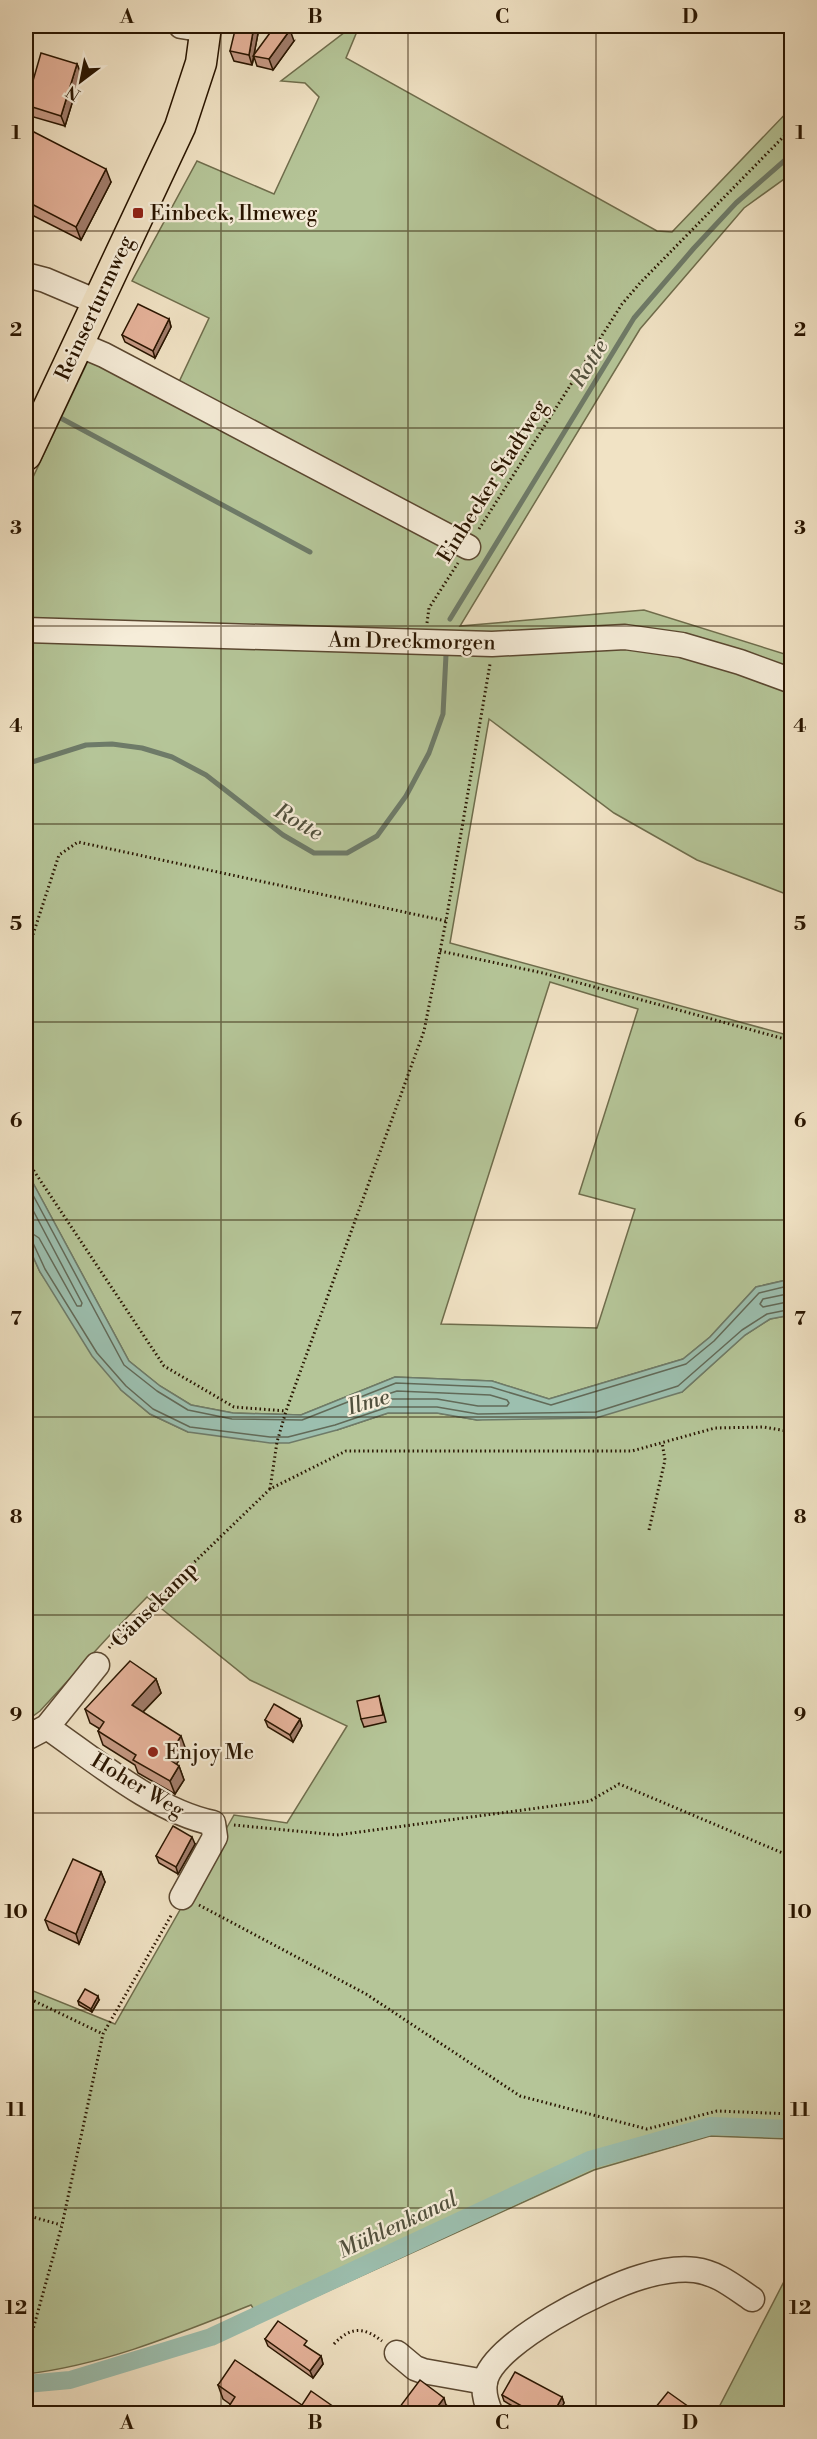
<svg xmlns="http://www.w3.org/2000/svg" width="817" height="2439" font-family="'Libre Bodoni',serif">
	<rect width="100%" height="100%" fill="#f1e3c5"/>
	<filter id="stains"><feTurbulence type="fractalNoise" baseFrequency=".00333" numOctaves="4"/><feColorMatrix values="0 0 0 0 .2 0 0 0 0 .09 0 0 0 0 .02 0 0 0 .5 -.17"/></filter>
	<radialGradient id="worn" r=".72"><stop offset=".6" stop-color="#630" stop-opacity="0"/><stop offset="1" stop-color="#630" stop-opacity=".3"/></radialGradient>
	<g fill="#b5c598" stroke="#6f6d4c" stroke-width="1.5" fill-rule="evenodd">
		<path d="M353,26l5,3 -12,29 311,173 15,1 119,-124v66l-47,34 -104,121 -180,297 184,-16 147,46v240l-94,-36 -83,-47 -125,-94 -39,224 341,93v243l-35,8 -46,50 -27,22 -134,40 -57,-18 -97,-4 -94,38 -68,-2 -42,-8 -31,-19 -31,-25 -103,-191v-678l62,-131 89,25 32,-68 -77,-37 65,-120 77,33 45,-97 -14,-14 -24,-2zM550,982l88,27 -59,185 56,15 -38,119 -156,-4z"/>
		<path d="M26,1241l14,31 81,118 29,24 38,18 149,-2 51,-17h49l40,7 205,-28 63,-57 25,-16 21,-4v824l-81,-3 -116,34 -332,151 -11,-16c-73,29 -147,60 -225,69v-386l89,36 119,-209 53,8 60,-97 -97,-46 -103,-83 -37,38 -70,76 -14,10z"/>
		<path d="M791,2268v145h-75z"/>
	</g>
	<path fill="#9cbfaf" stroke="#6e7b69" stroke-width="1.5" d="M26,1170l103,191 31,25 31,19 42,8 68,2 94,-38 97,4 57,18 134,-40 27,-22 46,-50 35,-8v36l-21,4 -25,16 -63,57 -86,26 -119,2 -40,-7h-49l-51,17 -48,13h-19l-82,-11 -38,-18 -29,-24 -29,-34 -52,-84 -14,-31z"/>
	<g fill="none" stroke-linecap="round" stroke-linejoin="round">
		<g stroke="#626a58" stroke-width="1.5">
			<path d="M26,1182l98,183 33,26 31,19 44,9 70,1 94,-37 95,4 60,18 135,-41 28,-23 45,-48 33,-8"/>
			<path d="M26,1197l56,106 -1,3h-4l-38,-68 -6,-4 -7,-1"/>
			<path d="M26,1240l7,3 12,26 52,84 29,33 27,23 37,18 80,10h18l47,-12 53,-18h49l41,7 118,-2 82,-26 64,-56 25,-16 25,-5"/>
			<path d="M792,1293l-29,6 -3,5 3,3 29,-6"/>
			<path d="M397,1391l93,4 17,5 2,3 -2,3h-29l-41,-7h-49v-5z"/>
		</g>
		<g stroke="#6e7b69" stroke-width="5">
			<path d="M26,403l12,5"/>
			<path d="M55,415l255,137"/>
			<path d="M450,619l184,-301 60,-70 42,-45 56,-49"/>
			<path d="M26,764l60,-19 26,-1 30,4 30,9 34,18 77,60 31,18h33l30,-17 29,-40 23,-43 14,-39 3,-59"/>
		</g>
		<path stroke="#9cbfaf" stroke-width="18" d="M26,2384l44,-4 141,-43 379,-177 121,-34 81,3"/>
		<g stroke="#5b4831" stroke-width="27">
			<g id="minor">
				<path d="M181,26l25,4"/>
				<path d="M26,275l19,5 52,22"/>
				<path d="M78,344l26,11 364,192"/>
				<path d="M26,630l466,14 133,-7 57,8 58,17 52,19"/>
				<path d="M47,1727c49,34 108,84 166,96l2,14 -33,60"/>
				<path d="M26,1738l21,-11 50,-62"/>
				<path d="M397,2353l18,15 8,3 62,11"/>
				<path d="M491,2414c-5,-11 -9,-24 -5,-36 13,-38 117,-90 155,-101 16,-5 38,-9 54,-7 23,3 39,17 57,29"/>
			</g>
		</g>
		<g stroke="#291500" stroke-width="33">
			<path id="major" d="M26,455l154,-328 21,-64 5,-37"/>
		</g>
		<g stroke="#291500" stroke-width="3" stroke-dasharray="1.5 3" stroke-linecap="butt">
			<path d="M479,529l143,-225 18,-21 152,-155"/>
			<path d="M427,623l2,-15 29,-45"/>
			<path d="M440,951l103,22 249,68"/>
			<path d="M26,956l33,-101 19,-13 368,79"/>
			<path d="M26,1159l138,207 70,41 52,4"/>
			<path d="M270,1489l7,-47 9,-31 138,-380 22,-110 44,-257"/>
			<path d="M649,1530l16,-70 -3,-18"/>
			<path d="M109,1648l10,-13 151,-146 76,-38h286l83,-23 49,-1 28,5"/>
			<path d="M234,1825l103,10 253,-34 29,-17 173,73"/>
			<path d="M199,1905l167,89 154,102 127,33 70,-18 75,3"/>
			<path d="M26,1997l77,37"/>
			<path d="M26,2215l35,10"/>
			<path d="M26,2343l4,-3 32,-115 41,-191 69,-120"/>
			<path d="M334,2344c17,-18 30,-17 48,-3"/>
		</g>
		<use href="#minor" stroke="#f6edd9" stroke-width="24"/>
		<use href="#major" stroke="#f1e3c5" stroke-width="30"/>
	</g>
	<g fill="#c69a85" stroke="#291500" stroke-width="1.5">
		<path d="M259,28l-5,26 40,-13 -21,29 -16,-4 -3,-9 -2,8 -18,-4 -4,-10z"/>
		<path d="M77,64l4,10 -16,52 -35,-10 -4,-11z"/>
		<path d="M26,143l85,39 -30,58 -55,-28z"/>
		<path d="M169,319l2,8 -16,31 -30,-16 -3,-7z"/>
		<path d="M156,1679l5,14 -18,19 43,38 -10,14 3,2 5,14 -9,14 -37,-21 -3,-8 -32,-20 -5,-14 2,-2 -10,-6 -5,-14z"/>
		<path d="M379,1696l7,26 -22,5 -3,-8z"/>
		<path d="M300,1719l2,7 -9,16 -25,-15 -3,-7z"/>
		<path d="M195,1844l-17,30 -19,-11 -3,-7z"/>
		<path d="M101,1872l4,10 -26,62 -30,-14 -4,-10z"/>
		<path d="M99,2000l-7,12 -13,-7 -1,-4z"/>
		<path d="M265,2339l56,17 2,8 -10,14 -45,-32z"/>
		<path d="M218,2385l84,20 42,9 -114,-10 -7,-5z"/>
		<path d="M502,2395l60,2 2,6 -6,11h-32l-22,-13z"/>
		<path d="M446,2405l-6,9h-39l-2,-6z"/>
	</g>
	<g fill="#a17d6c" stroke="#291500" stroke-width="1.5">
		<path d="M254,26h4l1,2 -7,37 -3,-10z"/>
		<path d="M290,30l4,11 -21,29 -4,-11z"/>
		<path d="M77,64l4,10 -16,52 -4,-10z"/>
		<path d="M106,169l5,13 -30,58 -5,-13z"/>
		<path d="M169,319l2,8 -16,31 -2,-7z"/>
		<path d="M156,1679l5,14 -24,25 -5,-13z"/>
		<path d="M300,1719l2,7 -9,16 -3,-7z"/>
		<path d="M181,1736l5,14 -14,21 -5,-13z"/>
		<path d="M179,1766l5,14 -9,14 -5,-13z"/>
		<path d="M192,1837l3,7 -17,30 -2,-7z"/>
		<path d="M101,1872l4,10 -26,62 -3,-10z"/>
		<path d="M98,1996l1,4 -7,12 -1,-3z"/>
		<path d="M321,2356l2,8 -10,14 -3,-7z"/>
		<path d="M562,2397l2,6 -6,11h-5z"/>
		<path d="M444,2398l2,7 -6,9h-8z"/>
	</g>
	<g fill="#e6b39b" stroke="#291500" stroke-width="1.5">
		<path d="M236,26h18l-5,29 -19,-4z"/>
		<path d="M275,26h7l8,4 -21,29 -16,-3z"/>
		<path d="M41,53l36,11 -16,52 -35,-11z"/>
		<path d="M32,131l74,38 -30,58 -50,-26v-18l4,-9 -4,-2v-29z"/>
		<path d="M138,304l31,15 -16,32 -31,-16z"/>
		<path d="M130,1661l26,18 -24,26 49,31 -14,22 12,8 -9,15 -37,-21 3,-5 -38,-24 6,-9 -19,-13z"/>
		<path d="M379,1696l4,19 -22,4 -4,-18z"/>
		<path d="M274,1704l26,15 -10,16 -25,-15z"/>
		<path d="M173,1826l19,11 -16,30 -20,-11z"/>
		<path d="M73,1859l28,13 -25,62 -31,-14z"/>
		<path d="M85,1989l13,7 -7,13 -13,-8z"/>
		<path d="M278,2321l29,20 -3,4 17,11 -11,15 -45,-32z"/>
		<path d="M235,2360l67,45 9,-14 33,23h-120l11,-17 -17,-12z"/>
		<path d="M515,2372l47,25 -9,17h-10l-5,-3 -2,3 -34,-19z"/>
		<path d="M420,2380l24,18 -12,16h-25l-8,-6z"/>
		<path d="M668,2392l28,20 -1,2h-50l3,-4 3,3z"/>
	</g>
	<path fill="none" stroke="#291500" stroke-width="1.5" stroke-opacity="0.55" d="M221,26v2388M408,26v2388M596,26v2388M26,231h766M26,428h766M26,626h766M26,824h766M26,1022h766M26,1220h766M26,1417h766M26,1615h766M26,1813h766M26,2010h766M26,2208h766"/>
	<g fill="#8f2418" stroke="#f6edd9" stroke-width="2">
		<rect x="132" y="207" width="12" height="12" rx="3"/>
		<circle cx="153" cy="1752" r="6"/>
	</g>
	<g text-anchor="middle" stroke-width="4.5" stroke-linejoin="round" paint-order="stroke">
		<g font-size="21" fill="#291500" stroke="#f6edd9" text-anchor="start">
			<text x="150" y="220">Einbeck, Ilmeweg</text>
			<text x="165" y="1759">Enjoy Me</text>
		</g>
		<g font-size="21" fill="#291500" stroke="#f6edd9">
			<text transform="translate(94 308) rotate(-65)" y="7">Reinserturmweg</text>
			<text transform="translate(492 481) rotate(-58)" y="7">Einbecker Stadtweg</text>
			<text transform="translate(412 641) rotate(1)" y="7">Am Dreckmorgen</text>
			<text transform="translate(154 1604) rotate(-45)" y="7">Gänsekamp</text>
			<text transform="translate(138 1785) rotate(31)" y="7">Hoher Weg</text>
		</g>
		<g font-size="22" font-style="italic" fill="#51503d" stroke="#f6edd9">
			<text transform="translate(588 363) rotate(-58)" y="8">Rotte</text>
			<text transform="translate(299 821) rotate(30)" y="8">Rotte</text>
			<text transform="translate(368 1401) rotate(-16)" y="8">Ilme</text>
			<text transform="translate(397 2224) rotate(-25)" y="8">Mühlenkanal</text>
		</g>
	</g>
	<rect width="817" height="2439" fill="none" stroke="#f1e3c5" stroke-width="66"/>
	<g transform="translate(81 81) rotate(212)" stroke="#f6edd9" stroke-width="4.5" paint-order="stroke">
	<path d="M0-4.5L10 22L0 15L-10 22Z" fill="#291500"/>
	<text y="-9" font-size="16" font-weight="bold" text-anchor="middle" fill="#291500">N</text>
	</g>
	<rect x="33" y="33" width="751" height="2373" fill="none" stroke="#291500" stroke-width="2"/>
	<g font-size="20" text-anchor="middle" font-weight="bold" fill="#291500">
		<text x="127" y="23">A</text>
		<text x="315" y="23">B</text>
		<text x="502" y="23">C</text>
		<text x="690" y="23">D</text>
		<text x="16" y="139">1</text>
		<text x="800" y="139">1</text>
		<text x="16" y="336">2</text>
		<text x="800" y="336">2</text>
		<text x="16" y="534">3</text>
		<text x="800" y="534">3</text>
		<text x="16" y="732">4</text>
		<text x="800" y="732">4</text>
		<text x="16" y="930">5</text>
		<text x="800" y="930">5</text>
		<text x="16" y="1127">6</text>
		<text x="800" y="1127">6</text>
		<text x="16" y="1325">7</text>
		<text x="800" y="1325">7</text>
		<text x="16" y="1523">8</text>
		<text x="800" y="1523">8</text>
		<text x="16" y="1721">9</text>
		<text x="800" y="1721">9</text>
		<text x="16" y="1918">10</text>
		<text x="800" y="1918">10</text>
		<text x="16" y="2116">11</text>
		<text x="800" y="2116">11</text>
		<text x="16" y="2314">12</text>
		<text x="800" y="2314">12</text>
		<text x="127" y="2429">A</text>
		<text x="315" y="2429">B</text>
		<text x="502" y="2429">C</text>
		<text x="690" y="2429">D</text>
	</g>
	<rect width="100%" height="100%" filter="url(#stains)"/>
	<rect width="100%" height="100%" fill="url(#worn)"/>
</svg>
